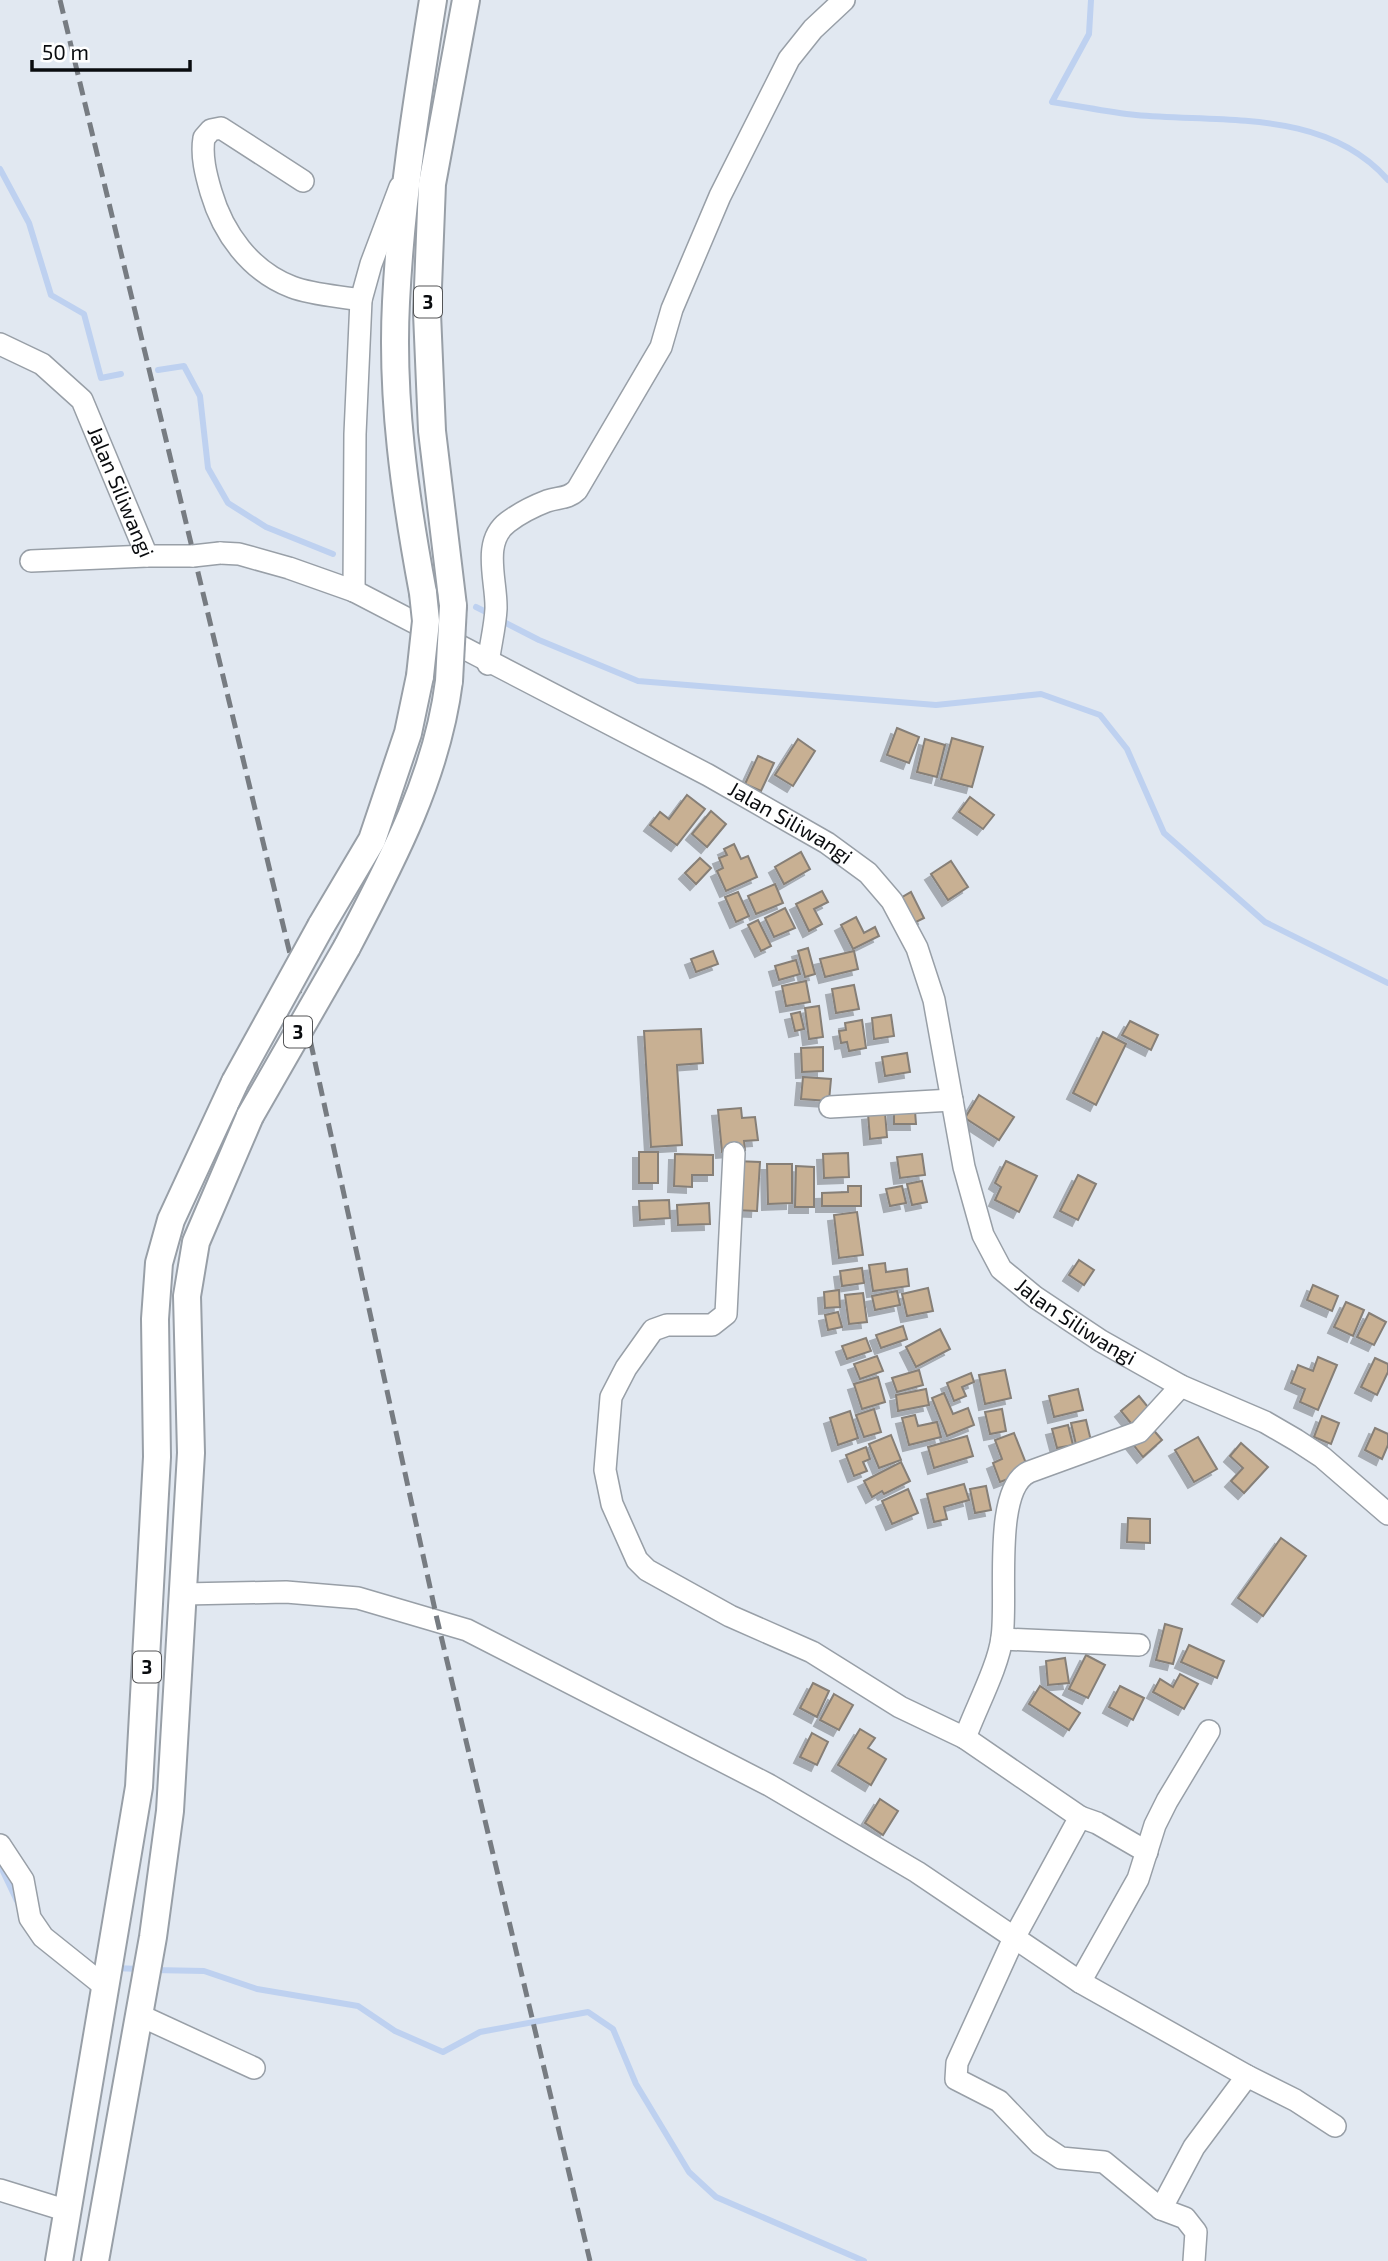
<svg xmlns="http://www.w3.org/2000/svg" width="1388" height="2261" font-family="'Exo 2',sans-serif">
	<defs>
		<filter id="shadow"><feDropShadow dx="-6" dy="6" stdDeviation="0" flood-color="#0004"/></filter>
	</defs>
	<rect width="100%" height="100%" fill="#e1e8f1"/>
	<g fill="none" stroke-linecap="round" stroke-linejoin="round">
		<g stroke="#bed1f0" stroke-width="6">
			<path d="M1091,0l-2,34 -37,68c28,4 56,10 84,13 85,8 189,-7 252,65"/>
			<path d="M0,169l29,54 22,72 33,19 17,64 20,-4"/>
			<path d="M158,370l26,-4 16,30 8,72 20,35 38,24 67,27"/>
			<path d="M476,607l14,7"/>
			<path d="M500,620l39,20 99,41 298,24 105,-11 59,21 27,34 37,84 101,89 123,61"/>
			<path d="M0,1865l18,38"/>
			<path d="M115,1968l24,1"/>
			<path d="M153,1970l51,1 53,18 101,17 37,25 48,21 37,-20 108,-20 25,17 23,55 53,88 27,25 148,64"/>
		</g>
	</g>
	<g fill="#c8b093" stroke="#867f77" stroke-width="2" filter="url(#shadow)">
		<path d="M897,728l22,9 -10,26 -22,-8z"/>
		<path d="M952,738l31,9 -11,40 -31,-8z"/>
		<path d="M798,739l17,12 -22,35 -18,-11z"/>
		<path d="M925,739l20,6 -8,32 -20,-5z"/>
		<path d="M758,756l16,7 -13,28 -16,-7z"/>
		<path d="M687,795l18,14 -28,36 -27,-20 10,-13 9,7z"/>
		<path d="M970,797l24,18 -11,14 -24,-17z"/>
		<path d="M711,811l15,13 -19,23 -15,-13z"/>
		<path d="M734,844l7,15 7,-3 9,21 -31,14 -9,-20 6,-3 -4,-10 8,-3 -3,-6z"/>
		<path d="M801,852l9,17 -26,15 -9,-17z"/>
		<path d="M700,858l11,10 -15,16 -11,-11z"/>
		<path d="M951,861l17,26 -20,13 -17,-26z"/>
		<path d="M775,884l8,19 -27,11 -8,-18z"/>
		<path d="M822,891l6,11 -14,7 8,15 -13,7 -13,-27z"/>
		<path d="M738,892l11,24 -13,6 -11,-25z"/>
		<path d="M911,892l13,26 -12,6 -13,-25z"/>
		<path d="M785,908l10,20 -21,9 -9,-19z"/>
		<path d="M856,917l8,16 11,-6 4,9 -26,13 -12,-24z"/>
		<path d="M758,920l13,26 -10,5 -13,-26z"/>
		<path d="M808,948l7,26 -10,3 -7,-26z"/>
		<path d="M713,951l5,13 -22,8 -5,-13z"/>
		<path d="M854,951l4,18 -33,8 -5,-18z"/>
		<path d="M796,960l4,14 -21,6 -4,-14z"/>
		<path d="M806,981l4,21 -24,4 -4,-20z"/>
		<path d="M854,985l5,24 -23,4 -4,-24z"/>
		<path d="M819,1006l4,31 -14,2 -4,-31z"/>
		<path d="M800,1012l4,17 -9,2 -4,-17z"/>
		<path d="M891,1015l3,21 -20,3 -2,-21z"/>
		<path d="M862,1020l4,28 -17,3 -2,-9 -6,1 -2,-12 7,-1 -1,-7z"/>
		<path d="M1130,1021l28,14 -7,15 -29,-15z"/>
		<path d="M701,1029l2,34 -26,2 5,80 -31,2 -7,-116z"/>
		<path d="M1103,1032l23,12 -30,61 -23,-12z"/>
		<path d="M823,1047v24l-21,1 -1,-24z"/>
		<path d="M907,1053l3,19 -25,4 -3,-19z"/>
		<path d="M803,1077l28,2 -2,22 -28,-2z"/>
		<path d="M979,1095l35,22 -15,23 -34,-22z"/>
		<path d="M741,1108l1,10 13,-1 3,23 -14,1 1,9 -23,2 -4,-42z"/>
		<path d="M894,1110l21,1 1,13h-22z"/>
		<path d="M885,1112l2,25 -17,2 -2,-25z"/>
		<rect x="639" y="1152" width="19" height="31"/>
		<path d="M848,1153l1,24 -25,1 -1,-24z"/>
		<path d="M675,1154l38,1v20h-21v12l-18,-1z"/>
		<path d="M922,1154l3,21 -25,3 -3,-21z"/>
		<path d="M735,1161l25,1 -3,49 -25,-1z"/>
		<path d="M1006,1161l31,15 -18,36 -24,-12 6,-13 -6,-4z"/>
		<path d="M767,1164h25v39l-24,1z"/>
		<path d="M796,1166l18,1v40h-19z"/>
		<path d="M1078,1175l18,9 -18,36 -18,-9z"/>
		<path d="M922,1181l5,21 -15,3 -5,-21z"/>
		<path d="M848,1186h13v20h-39v-13l26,-1z"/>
		<path d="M902,1186l4,17 -16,3 -4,-17z"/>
		<path d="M669,1200l1,18 -30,2 -1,-19z"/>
		<path d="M709,1203l1,21 -32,1 -1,-20z"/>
		<path d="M857,1212l6,43 -24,3 -5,-43z"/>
		<path d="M1079,1260l15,10 -10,15 -15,-10z"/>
		<path d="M885,1263l1,9 21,-3 2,17 -36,5 -4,-26z"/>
		<path d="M862,1268l2,15 -22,3 -2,-15z"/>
		<path d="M1313,1285l25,11 -6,15 -25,-11z"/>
		<path d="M928,1288l5,23 -26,5 -5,-22z"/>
		<path d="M839,1290l1,17 -15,1 -1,-16z"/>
		<path d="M897,1291l3,14 -25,5 -3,-14z"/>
		<path d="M863,1293l4,29 -18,2 -4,-29z"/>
		<path d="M1346,1302l18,8 -11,26 -19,-9z"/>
		<path d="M838,1312l4,15 -14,3 -3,-15z"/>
		<path d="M1369,1313l17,9 -12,23 -17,-8z"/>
		<path d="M903,1326l4,13 -26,9 -5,-13z"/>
		<path d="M940,1329l10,20 -34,18 -10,-20z"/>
		<path d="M866,1338l5,13 -24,8 -5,-13z"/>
		<path d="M877,1356l6,15 -23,8 -6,-15z"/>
		<path d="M1318,1357l19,8 -19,45 -18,-8 5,-13 -14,-6 7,-18 15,6z"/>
		<path d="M1375,1358l13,6v8l-11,23 -16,-8z"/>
		<path d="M919,1370l4,15 -26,7 -5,-14z"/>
		<path d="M1005,1370l6,28 -26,6 -6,-29z"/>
		<path d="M971,1373l3,9 -12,5 4,9 -12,5 -7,-18z"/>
		<path d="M878,1377l7,25 -23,7 -8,-25z"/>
		<path d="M926,1389l3,16 -31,6 -2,-16z"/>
		<path d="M1078,1389l5,21 -29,7 -5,-21z"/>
		<path d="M944,1393l9,21 15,-6 6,17 -27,11 -15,-38z"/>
		<path d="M1139,1396l13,16 -18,15 -13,-16z"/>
		<path d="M874,1409l7,23 -17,5 -8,-22z"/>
		<path d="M1002,1409l4,22 -16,3 -5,-22z"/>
		<path d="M850,1411l8,27 -20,7 -8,-27z"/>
		<path d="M915,1415l3,11 19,-4 4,15 -32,8 -7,-27z"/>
		<path d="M1322,1416l17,7 -8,21 -17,-7z"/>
		<path d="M1086,1420l6,25 -15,4 -6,-26z"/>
		<path d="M1068,1425l5,20 -16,3 -5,-19z"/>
		<path d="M1151,1427l11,13 -19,17 -11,-14z"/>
		<path d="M1375,1428l13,6v11l-6,14 -17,-9z"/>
		<path d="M1014,1433l15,38 -29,11 -7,-19 9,-4 -7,-19z"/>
		<path d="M891,1435l10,25 -22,8 -10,-24z"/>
		<path d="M967,1436l6,20 -39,12 -6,-21z"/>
		<path d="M1198,1437l19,32 -23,13 -19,-32z"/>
		<path d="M1241,1443l27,24 -24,26 -13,-12 12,-13 -13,-12z"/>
		<path d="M866,1447l4,12 -7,3 4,9 -13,5 -8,-21z"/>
		<path d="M901,1462l9,19 -26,13 -2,-3 -10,6 -8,-16z"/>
		<path d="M964,1484l5,16 -25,7 3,12 -13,3 -7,-28z"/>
		<path d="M986,1486l5,24 -16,3 -5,-24z"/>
		<path d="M908,1489l10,24 -26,11 -10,-23z"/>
		<path d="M1128,1518l22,1v24l-23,-1z"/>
		<path d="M1281,1538l25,18 -43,60 -25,-18z"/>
		<path d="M1165,1624l17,5 -9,35 -17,-4z"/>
		<path d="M1189,1645l35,16 -7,17 -36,-16z"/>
		<path d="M1086,1655l19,10 -17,33 -19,-9z"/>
		<path d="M1065,1658l4,25 -21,2 -2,-24z"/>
		<path d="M1180,1674l18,10 -14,25 -31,-17 7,-13 13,8z"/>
		<path d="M813,1683l16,8 -12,26 -17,-9z"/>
		<path d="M1040,1686l40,27 -11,17 -40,-26z"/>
		<path d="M1120,1686l24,12 -11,22 -24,-13z"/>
		<path d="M834,1694l19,11 -14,25 -19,-10z"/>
		<path d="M860,1729l15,9 -7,10 18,11 -15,26 -33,-20z"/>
		<path d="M812,1733l16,9 -11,23 -17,-8z"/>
		<path d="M880,1799l18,12 -15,24 -18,-12z"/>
	</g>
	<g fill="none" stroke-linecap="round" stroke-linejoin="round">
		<g stroke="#989fa7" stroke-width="24">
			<g id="minor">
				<path d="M303,181l-82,-53 -10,2 -7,8c-3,18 2,37 7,54 12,41 39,79 81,95 21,8 47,9 69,13"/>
				<path id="s1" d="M0,344l42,20 40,36 65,156h46"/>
				<path id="s2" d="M220,553l19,1 50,14 65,23 354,184 119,68 41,30 24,28 25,47 17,52 30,167 19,68 18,34 34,28 66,44 80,45 84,36 31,18 26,17 66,57"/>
				<path d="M31,561l116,-5"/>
				<path d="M354,591l1,-157 6,-134 10,-36 29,-77"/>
				<path d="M488,664c2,-18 7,-36 8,-55 1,-28 -15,-67 12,-87 12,-9 26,-16 39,-21 12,-4 21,-2 30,-11l84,-143 11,-38 48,-113 69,-137 24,-30 31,-29"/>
				<path d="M830,1107l122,-7"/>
				<path d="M734,1153l-8,161 -14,11h-45l-14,5 -27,38 -15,29 -6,73 7,34 25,56 10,10 83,46 82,36 88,55 65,31 115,79 -66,121 -57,125 -1,16 43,22 41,43 21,14 43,4 57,47 24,9 11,14 -2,29"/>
				<path d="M184,1594l102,-2 72,6 109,32 302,155 148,87 163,110 167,94 48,24 40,26"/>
				<path d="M1002,1639l137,6"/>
				<path d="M965,1738c10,-28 34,-73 37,-101 6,-37 -10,-148 27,-165l110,-40 42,-46"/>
				<path d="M1080,1817l17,6 50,29"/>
				<path d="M0,1845l23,35 7,38 13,19 60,48"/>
				<path d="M1080,1982l58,-103 17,-54 12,-24 42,-70"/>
				<path d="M139,2015l115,53"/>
				<path d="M0,2190l68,21"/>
				<path d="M1161,2209l33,-62 53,-71"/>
			</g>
		</g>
		<g stroke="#989fa7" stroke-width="30">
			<g id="major">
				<path d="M423,593c-18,-96 -32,-194 -27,-291 5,-102 21,-202 37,-302"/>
				<path d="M453,606l-21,-175 -5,-118 5,-129 34,-184"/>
				<path d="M321,926l51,-86 36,-107 12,-57"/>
				<path d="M347,947c44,-84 90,-170 102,-266"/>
				<path d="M59,2261l80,-474 18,-330 -2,-138 4,-56 12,-43 64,-138"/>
				<path d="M95,2261l58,-324 17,-126 21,-358 -4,-157 9,-54 54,-126"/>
			</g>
		</g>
		<use href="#minor" stroke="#fff" stroke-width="21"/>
		<use href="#major" stroke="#fff" stroke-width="26"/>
		<path stroke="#777c82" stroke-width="5" stroke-dasharray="14 7" stroke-linecap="butt" d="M60,0l244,1012 133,607 153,642"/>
		<g stroke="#989fa7" stroke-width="24" stroke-linecap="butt">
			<path id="minor-bridge" d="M193,556l27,-3"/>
		</g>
		<g stroke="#989fa7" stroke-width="30" stroke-linecap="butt">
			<g id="major-bridge">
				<path d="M420,676l6,-55 -3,-28"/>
				<path d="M449,681l4,-75"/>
				<path d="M235,1082l86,-156"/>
				<path d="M250,1116l97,-169"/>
			</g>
		</g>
		<use href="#minor-bridge" stroke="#fff" stroke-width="21"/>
		<use href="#major-bridge" stroke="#fff" stroke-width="26"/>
	</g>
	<g text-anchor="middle" stroke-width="5" stroke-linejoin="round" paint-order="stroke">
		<g fill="#fff" stroke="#545557" stroke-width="2">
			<rect x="414" y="286.5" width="28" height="31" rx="5"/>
			<rect x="284" y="1016.5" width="28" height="31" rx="5"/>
			<rect x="133" y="1651.5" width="28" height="31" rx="5"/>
		</g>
		<g font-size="19" font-weight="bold" fill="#0a0c0f">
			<text x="428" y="309">3</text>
			<text x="298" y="1039">3</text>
			<text x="147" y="1674">3</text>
		</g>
		<g font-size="21" fill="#0a0c0f" stroke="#fff">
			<text dy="7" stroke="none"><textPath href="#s1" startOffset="200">Jalan Siliwangi</textPath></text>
			<text dy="7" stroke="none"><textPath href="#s2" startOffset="634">Jalan Siliwangi</textPath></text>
			<text dy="7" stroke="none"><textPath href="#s2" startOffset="1242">Jalan Siliwangi</textPath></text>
		</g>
	</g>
	<path d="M32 60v10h158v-10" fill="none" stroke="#0a0c0f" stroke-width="3.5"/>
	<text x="42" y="60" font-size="21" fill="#0a0c0f" stroke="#ffffff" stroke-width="5" paint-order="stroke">50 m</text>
</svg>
